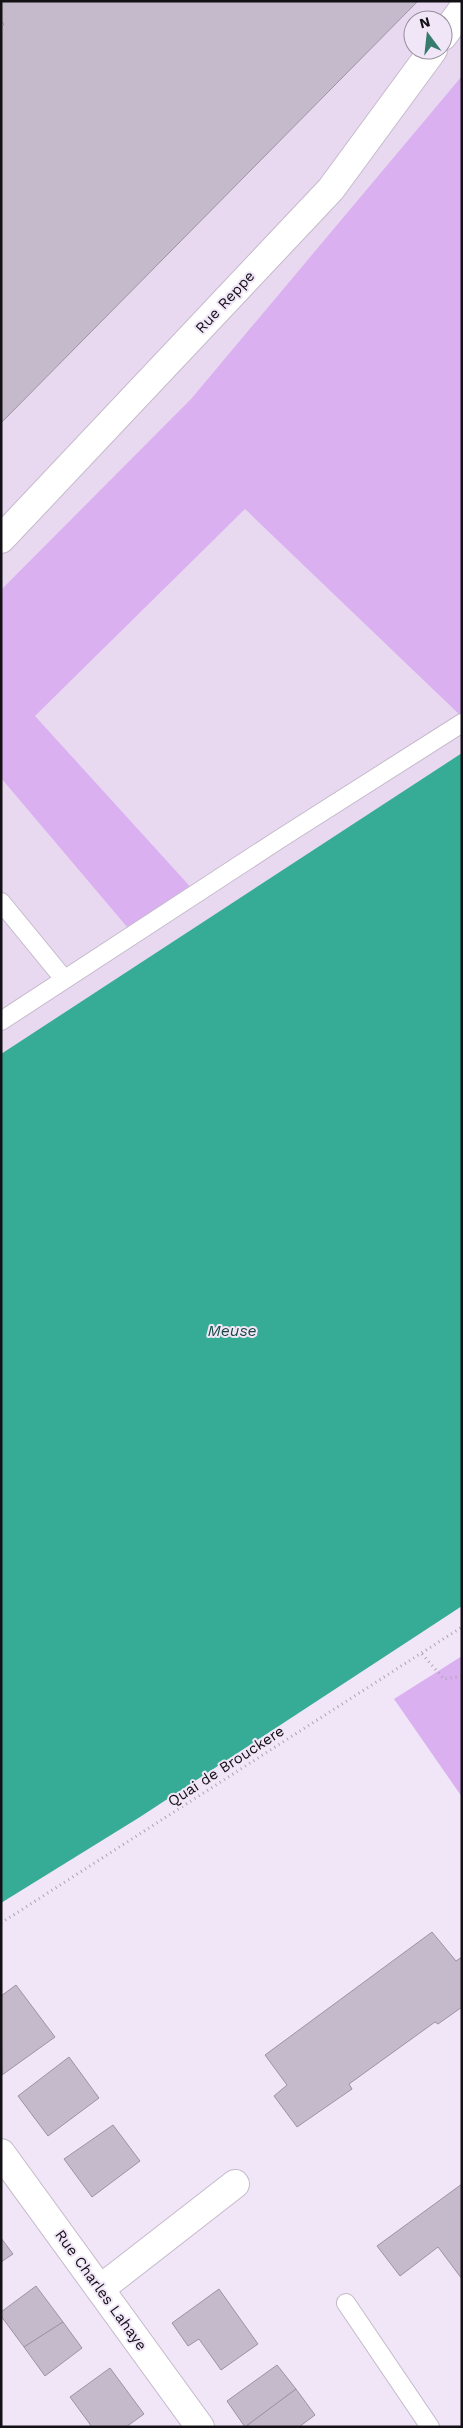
<svg xmlns="http://www.w3.org/2000/svg" width="463" height="2428" font-family="'Work Sans',sans-serif">
	<rect width="100%" height="100%" fill="#f1e6f7"/>
	<path fill="#e8d9f1" fill-rule="evenodd" d="M1,1h461v752l-461,301zM413,20h30v30h-30z"/>
	<g fill="#dab0f1">
		<path d="M462,76v641l-217,-208 -210,207 161,177 -63,41 -132,-156v-188l190,-191z"/>
		<path d="M462,1656v141l-68,-98z"/>
	</g>
	<path fill="#36ab96" d="M462,753v853l-322,211 -139,86v-849z"/>
	<g fill="#c5bacb" stroke="#9d93a3">
		<path d="M1,1h417l-417,422v-396l3,-3 -3,-2z"/>
		<path d="M432,1932l24,29 6,-4v50l-24,17 -3,-2 -86,62 3,5 -55,38 -23,-31 13,-11 -22,-30z"/>
		<path d="M16,1985l39,52 -53,38 -1,-79z"/>
		<path d="M69,2057l30,41 -51,38 -30,-40z"/>
		<path d="M113,2125l27,36 -48,36 -28,-38z"/>
		<path d="M462,2184v95l-24,-32 -38,29 -23,-30z"/>
		<path d="M1,2238l12,16 -12,8z"/>
		<path d="M36,2286l27,36 -39,25 -23,-31v-4z"/>
		<path d="M219,2289l39,55 -37,26 -22,-31 -11,7 -16,-23z"/>
		<path d="M63,2322l19,26 -37,28 -21,-29z"/>
		<path d="M277,2365l19,24 -51,38 -18,-26z"/>
		<path d="M110,2368l34,46 -18,13h-34l-22,-30z"/>
		<path d="M296,2389l19,26 -16,12h-54z"/>
	</g>
	<g fill="none" stroke-linecap="round" stroke-linejoin="round">
		<g stroke="#c5bacb" stroke-width="20">
			<g id="service">
				<path d="M1,902l63,77"/>
				<path d="M1,1021l277,-181 184,-117"/>
				<path d="M346,2303l84,124"/>
			</g>
		</g>
		<g stroke="#c5bacb" stroke-width="30">
			<g id="minor">
				<path d="M1,2153l199,274"/>
				<path d="M100,2289l135,-105"/>
			</g>
		</g>
		<g stroke="#c5bacb" stroke-width="30">
			<g id="secondary">
				<path d="M443,36l19,-26"/>
				<path d="M1,539l330,-350 102,-139"/>
			</g>
		</g>
		<g stroke="#ada4b2" stroke-width="3" stroke-dasharray="1 4" stroke-linecap="butt">
			<path d="M422,1654l22,25 18,-3"/>
			<path d="M1,1923l461,-296"/>
		</g>
		<use href="#service" stroke="#fff" stroke-width="18"/>
		<use href="#minor" stroke="#fff" stroke-width="28"/>
		<use href="#secondary" stroke="#fff" stroke-width="28"/>
	</g>
	<g text-anchor="middle" stroke-width="4" stroke-linejoin="round" paint-order="stroke">
		<g font-size="15" fill="#131016" stroke="#f1e6f7">
			<text transform="translate(225 302) rotate(-47)" y="5">Rue Reppe</text>
			<text transform="translate(226 1766) rotate(-33)" y="5">Quai de Brouckere</text>
			<text transform="translate(101 2290) rotate(54)" y="5">Rue Charles Lahaye</text>
		</g>
		<g font-size="16" font-style="italic" fill="#184940" stroke="#f1e6f7">
			<text x="232" y="1336">Meuse</text>
		</g>
	</g>
	<rect width="463" height="2428" fill="none" stroke="#131016" stroke-width="5"/>
	<g transform="translate(428 35) rotate(345)"><circle r="24" fill="#f1e6f7" stroke="#98909d"/>
	<path d="M0-4L9 19L0 12L-9 19Z" fill="#377b6d"/>
	<text y="-8" font-size="14" font-weight="bold" text-anchor="middle" fill="#131016">N</text>
	</g>
</svg>
